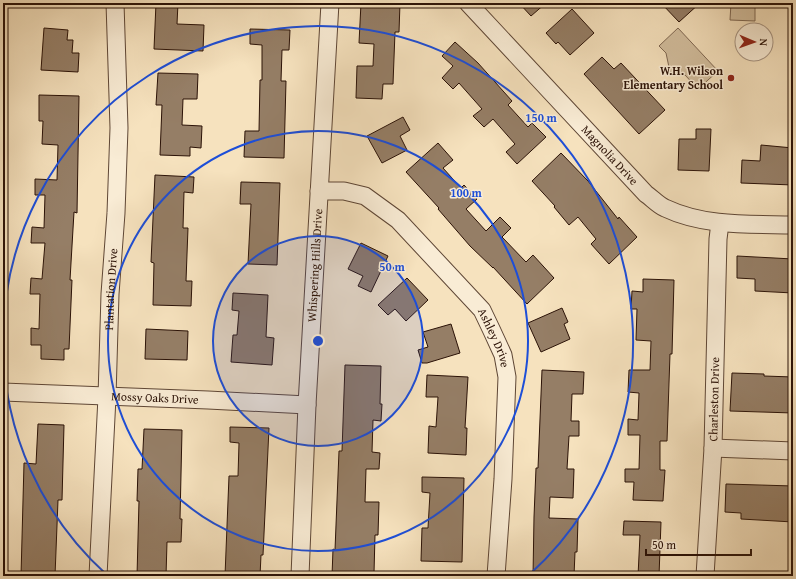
<svg xmlns="http://www.w3.org/2000/svg" width="796" height="579" font-family="'Gentium Book Plus',serif">
	<rect width="100%" height="100%" fill="#f6e2be"/>
	<filter id="stains"><feTurbulence type="fractalNoise" baseFrequency=".005" numOctaves="4"/><feColorMatrix values="0 0 0 0 .2 0 0 0 0 .09 0 0 0 0 .02 0 0 0 .5 -.17"/></filter>
	<radialGradient id="worn" r=".72"><stop offset=".6" stop-color="#630" stop-opacity="0"/><stop offset="1" stop-color="#630" stop-opacity=".3"/></radialGradient>
	<g fill="#d3bf9f" stroke="#7f6853">
		<path d="M731,3h24v18l-25,-1z"/>
		<path d="M678,28l40,43 -20,18 -13,-14 -15,-3 -4,-19 -7,-7z"/>
	</g>
	<g fill="#957e66" stroke="#2b1207">
		<path d="M156,3h22l-1,21 27,1 -1,26 -49,-2z"/>
		<path d="M361,3h39l-1,29h-4l-2,52h-10l-1,15 -26,-1 1,-32h16l1,-22 -15,-1z"/>
		<path d="M519,3h27l-15,13z"/>
		<path d="M661,3h39l-21,19z"/>
		<path d="M572,9l22,24 -24,22 -12,-13 -2,2 -10,-11z"/>
		<path d="M44,28l24,2 -1,10h6l-1,13h7l-1,19 -37,-2z"/>
		<path d="M250,29l40,1 -1,20h-7l-1,31h5l-2,77 -40,-1 1,-26h14l1,-51h2v-35l-12,-1z"/>
		<path d="M455,42l23,21 34,38 -4,4 20,22 4,-4 14,14 -29,27 -11,-12 9,-8 -22,-25 -9,8 -11,-11 9,-7 -23,-26 -6,6 -11,-11 11,-12 -11,-10z"/>
		<path d="M602,57l12,12 7,-6 44,47 -26,24 -55,-60z"/>
		<path d="M158,73l40,1 -1,25h-14l-1,26 20,1 -1,22 -11,-1v9l-30,-1 2,-50h-6z"/>
		<path d="M39,95l40,1 -2,117 -3,-1 -4,68h2l-3,69h-5v11l-23,-1v-14h-10v-17l8,1 1,-35h-10l1,-16 11,1 3,-36h-14l1,-16 12,1 1,-33h-10v-16l22,1 1,-35 -16,-1 1,-23h-4z"/>
		<path d="M403,117l7,13 -10,6 7,14 -25,13 -15,-27z"/>
		<path d="M696,129h15l-2,42 -31,-1 1,-31h17z"/>
		<path d="M438,143l15,17 -10,8 18,20 3,-3 13,14 -11,10 20,22 14,-14 11,11 -9,9 24,25 7,-7 21,23 -27,26 -34,-37v1l-23,-22 -32,-37 1,-1 -33,-36z"/>
		<path d="M761,145l32,3v37l-52,-2 1,-23 18,1z"/>
		<path d="M561,153l27,28 30,38 1,-2 18,20 -28,27 -18,-20 5,-5 -18,-22 -9,8 -15,-18 1,-1 -23,-25z"/>
		<path d="M155,175l39,2 -1,16 -9,-1 -1,36h5l-2,53h6l-1,25 -38,-1 1,-42 -3,-1z"/>
		<path d="M241,182l39,1 -3,82 -29,-1 3,-60h-11z"/>
		<path d="M361,243l27,13 -17,36 -13,-6 5,-10 -15,-7z"/>
		<path d="M737,256l56,3v34l-38,-2v-12l-18,-1z"/>
		<path d="M407,278l21,22 -22,21 -11,-12 -7,6 -10,-10z"/>
		<path d="M643,279l31,1 -2,74h-2l-3,87h-7v29h5l-2,31 -30,-1 1,-18h-9v-13h14l1,-34h-12v-16l10,1 1,-27 -11,-1 1,-22h21l1,-29 -15,-1 1,-31h-6l1,-18 11,1z"/>
		<path d="M233,293l35,2 -2,42 8,1 -2,27 -41,-3 2,-27h4l2,-24 -7,-1z"/>
		<path d="M562,308l6,14 -4,2 6,15 -29,13 -13,-29z"/>
		<path d="M451,324l9,29 -33,10h-5l-4,-13 10,-3 -5,-15z"/>
		<path d="M146,329l42,2 -1,29 -42,-1z"/>
		<path d="M345,365l36,1 -1,38h2l-1,17 -8,-1 -1,32 8,1 -1,16h-13l-1,33h14l-1,33h-3l-1,38h-12v3h-30l1,-27 2,1 4,-99h3z"/>
		<path d="M542,370l42,2 -1,22h-11l-1,27h8v15h-10l-2,33h7l-1,29 -23,-1 -1,21 29,1 -1,33h-2l-1,24h-41l1,-59 2,-49h2z"/>
		<path d="M732,373l32,1v2l29,1v36l-63,-2z"/>
		<path d="M427,375l41,2 -3,51h2l-1,27 -38,-2 1,-27 7,1 2,-30h-12z"/>
		<path d="M38,424l26,1 -2,75h-4l-3,76h-34l3,-113 12,1z"/>
		<path d="M230,427l39,1 -6,127h-2l-1,21h-35l4,-100h9l1,-33 -9,-1z"/>
		<path d="M144,429l38,1 -2,89h2l-1,23h-14l-1,34h-29l2,-75h-2l1,-32h4z"/>
		<path d="M422,477l42,1 -2,84 -41,-1 1,-33h6l2,-35 -8,-1z"/>
		<path d="M726,484l67,2v36l-52,-3v-6l-16,-1z"/>
		<path d="M624,521l37,1 -2,54h-21l2,-41h-17z"/>
	</g>
	<g fill="none" stroke-linecap="round" stroke-linejoin="round">
		<g stroke="#5e4635" stroke-width="19">
			<g id="street">
				<path id="s1" d="M468,3l178,191c6,4 12,11 19,14 40,19 86,16 128,17"/>
				<path id="s2" d="M319,191h25l21,5 33,24 84,90 10,21 11,24 4,22 -4,102 -7,97"/>
				<path id="s3" d="M3,392l205,8 99,5"/>
				<path d="M713,448l80,3"/>
				<path id="s4" d="M98,576l9,-179 3,-103 6,-81 3,-85 -4,-125"/>
				<path id="s5" d="M300,576l7,-171 23,-402"/>
				<path id="s6" d="M705,576l8,-128 5,-209 2,-16"/>
			</g>
		</g>
		<use href="#street" stroke="#f9ecd5" stroke-width="17"/>
	</g>
	<circle cx="318" cy="341" r="105" fill="#1d4ed8" fill-opacity=".12"/>
	<g fill="none" stroke="#1d4ed8" stroke-width="2">
		<circle cx="318" cy="341" r="105"/>
		<circle cx="318" cy="341" r="210"/>
		<path d="M107 575A315 315 0 0 1 3 344M3 338A315 315 0 1 1 529 575"/>
	</g>
	<circle fill="#8f2418" stroke="#f9ecd5" stroke-width="1.5" cx="731" cy="78" r="4"/>
	<g text-anchor="middle" stroke-width="3" stroke-linejoin="round" paint-order="stroke">
		<g font-size="12" font-weight="bold" fill="#2b1207" stroke="#f9ecd5" text-anchor="end">
			<text x="723" y="75">W.H. Wilson<tspan x="723" dy="14">Elementary School</tspan></text>
		</g>
		<g font-size="12" fill="#2b1207" stroke="#f9ecd5">
			<text dy="4" stroke="none"><textPath href="#s1" startOffset="208">Magnolia Drive</textPath></text>
			<text dy="4" stroke="none"><textPath href="#s5" startOffset="311">Whispering Hills Drive</textPath></text>
			<text dy="4" stroke="none"><textPath href="#s4" startOffset="287">Plantation Drive</textPath></text>
			<text dy="4" stroke="none"><textPath href="#s2" startOffset="241">Ashley Drive</textPath></text>
			<text dy="4" stroke="none"><textPath href="#s3" startOffset="152">Mossy Oaks Drive</textPath></text>
			<text dy="4" stroke="none"><textPath href="#s6" startOffset="177">Charleston Drive</textPath></text>
		</g>
	</g>
	<circle cx="318" cy="341" r="6" fill="#1d4ed8" stroke="#f9ecd5" stroke-width="2"/>
	<g font-size="12" text-anchor="middle" font-weight="bold" fill="#1d4ed8" stroke="#f9ecd5" stroke-width="3" stroke-linejoin="round" paint-order="stroke">
		<text x="541" y="122">150 m</text>
		<text x="466" y="197">100 m</text>
		<text x="392" y="271">50 m</text>
	</g>
	<rect width="796" height="579" fill="none" stroke="#f6e2be" stroke-width="16"/>
	<rect x="4" y="4" width="788" height="571" fill="none" stroke="#2b1207" stroke-width="2"/>
	<rect x="8" y="8" width="780" height="563" fill="none" stroke="#2b1207"/>
	<g transform="translate(754 42) rotate(92)"><circle r="19" fill="#f9ecd5" stroke="#a79583"/>
	<path d="M0-3L7 15L0 10L-7 15Z" fill="#8f2418"/>
	<text y="-6" font-size="11" font-weight="bold" text-anchor="middle" fill="#2b1207">N</text>
	</g>
	<path d="M646 549v6h105v-6" fill="none" stroke="#2b1207" stroke-width="2"/>
	<text x="652" y="549" font-size="12" fill="#2b1207" stroke="#f9ecd5" stroke-width="3" paint-order="stroke">50 m</text>
	<rect width="100%" height="100%" filter="url(#stains)"/>
	<rect width="100%" height="100%" fill="url(#worn)"/>
</svg>
